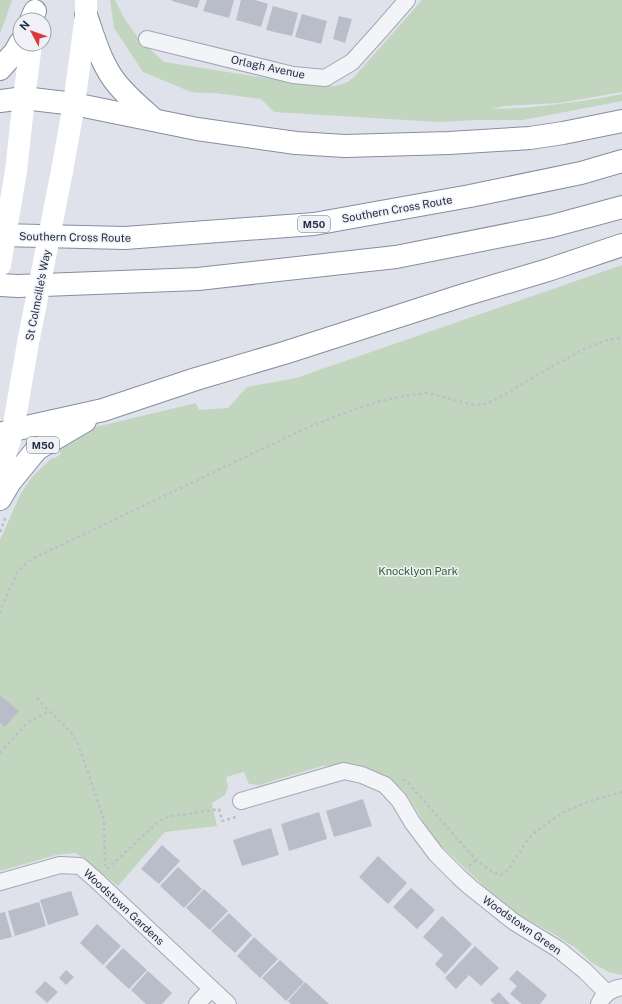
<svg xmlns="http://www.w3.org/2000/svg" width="622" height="1004" font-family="'Public Sans',sans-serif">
	<rect width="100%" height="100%" fill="#dfe2ea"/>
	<g fill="#c2d5bf">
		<path d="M0,0h12l-12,34z"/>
		<path d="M110,0h5l9,18 15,21 25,23 108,17 63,7 13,-4 7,-6 67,-76h200v92l-63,11 -55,3 -12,3c13,0 28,-1 41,-2 30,-3 59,-7 89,-13v7l-99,19h-45l-40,2 -164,-10 -13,-13 -46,-6h-13l-11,-1 -48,-20 -29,-44z"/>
		<path d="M622,265v710l-13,-3 -17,-9 -15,-14 -20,-13 -51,-29 -70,-66 -32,-50 -17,-14 -21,-10 -44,-1 -63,19 -10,-1 -5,-12 -18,5 2,10 -3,8 -13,8 5,23 -52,6 -47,54 -42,-33 -20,2 -56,16v-331l20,-45 12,-18 20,-19h3l6,-4 -5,-9 35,-17 105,-25 3,7 29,-2 19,-21 49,-9z"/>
	</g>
	<g fill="#b9bdca">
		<path d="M172,0h28l-3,8 -25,-7z"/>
		<path d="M207,0h27l-5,18 -26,-7z"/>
		<path d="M241,0h14l13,4 -7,23 -25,-7z"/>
		<path d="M273,6l25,7 -6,23 -26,-6z"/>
		<path d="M302,14l25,7 -6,23 -26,-7z"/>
		<path d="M339,16l13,3 -7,24 -12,-4z"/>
		<path d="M0,695l19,16 -14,16 -5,-4z"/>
		<path d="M363,799l9,27 -38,11 -8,-26z"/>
		<path d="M319,812l8,27 -38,12 -8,-27z"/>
		<path d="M271,828l8,27 -37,11 -9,-26z"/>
		<path d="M162,845l18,16 -21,23 -18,-15z"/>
		<path d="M378,856l29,27 -19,21 -29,-27z"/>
		<path d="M178,867l24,22 -18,19 -24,-22z"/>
		<path d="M411,888l24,22 -18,19 -24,-22z"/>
		<path d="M204,889l24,22 -18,19 -24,-22z"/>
		<path d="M71,891l8,24 -31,10 -8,-25z"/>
		<path d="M39,902l7,24 -31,10 -7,-25z"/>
		<path d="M5,912l7,25 -12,3v-27z"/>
		<path d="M229,913l23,22 -17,18 -24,-22z"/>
		<path d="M442,916l30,28 -27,30 -10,-10 8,-9 -20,-18z"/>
		<path d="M97,924l24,22 -18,19 -23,-22z"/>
		<path d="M254,937l24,22 -18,19 -23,-22z"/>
		<path d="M475,946l24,22 -18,18 -12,-11 -13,14 -11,-11z"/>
		<path d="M123,948l24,22 -18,19 -24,-22z"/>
		<path d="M280,960l24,22 -18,19 -24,-23z"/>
		<path d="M66,970l8,7 -8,8 -7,-7z"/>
		<path d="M517,970l30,25 -7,9h-18l-12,-10 7,-8 -8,-7z"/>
		<path d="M148,971l24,22 -10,11h-16l-15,-14z"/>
		<path d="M45,981l13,11 -11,11 -12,-11z"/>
		<path d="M305,982l24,22h-38l-3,-3z"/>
		<path d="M499,992l11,12h-16l-4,-4z"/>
	</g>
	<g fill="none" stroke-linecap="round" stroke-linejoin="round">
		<g stroke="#a4a8b5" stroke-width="18">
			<g id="minor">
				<path d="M147,39l146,36 32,3 27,-16 28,-31 27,-31"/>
				<path d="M241,801l103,-30 18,4 23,10 14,15 13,22 24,32 22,22 12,11 44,35 44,27 27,22 22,22"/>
				<path d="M0,882l60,-17 20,1 16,14 132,124"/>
				<path d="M197,1004l14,-15"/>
				<path d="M599,1004c4,-10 12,-15 23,-17"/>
			</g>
		</g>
		<g stroke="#858da2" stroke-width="24">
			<g id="motorway">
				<path d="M86,15c8,23 15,50 32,70 10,12 23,23 35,34"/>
				<path d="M31,20l4,-9"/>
				<path d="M0,69l15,-17 5,-9"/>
				<path d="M0,101l24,-3 50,6 123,25 99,14 49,3 104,-3 81,-5 33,-5 59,-12"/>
				<path d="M0,235l125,3 189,-14 156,-28 111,-23 41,-12"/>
				<path d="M0,285l18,1 180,-7 198,-22 156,-31 70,-19"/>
				<path d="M0,434l13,-4 90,-20 93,-31 88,-26 180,-58 84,-25 74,-25"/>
				<path d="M0,499l10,-17 27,-33 48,-28"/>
			</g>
		</g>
		<g stroke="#bdc0c9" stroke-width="2.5" stroke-dasharray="3 3" stroke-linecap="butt">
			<path d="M0,532l6,-16"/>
			<path d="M0,613l1,-4 16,-36 6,-7 9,-7 270,-129 53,-21 29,-9 21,-4 22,-3 39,10 9,2 10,-1 10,-4c23,-13 46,-28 69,-40 20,-11 35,-20 58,-22"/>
			<path d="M37,698l12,13"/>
			<path d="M0,753l27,-30 22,-12 15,14 9,10 6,11 25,74 1,46"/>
			<path d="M403,779l5,4 68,77 16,12 9,3 8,-6 17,-27 8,-9 28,-20 28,-12 32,-9"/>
			<path d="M469,866l7,-6"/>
			<path d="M107,869l51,-47 9,-5 52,-8 3,12 14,-4"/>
		</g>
		<use href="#minor" stroke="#f2f4f8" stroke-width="16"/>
		<g stroke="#fff" stroke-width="22">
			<path d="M16,171l8,-73 7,-54"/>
			<path d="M62,171l12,-67 12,-89v-15"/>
			<path d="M0,471l13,-41 15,-87"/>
		</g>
		<use href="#motorway" stroke="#fff" stroke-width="22"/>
		<g stroke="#fff" stroke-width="22">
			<path d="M0,265l16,-94"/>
			<path d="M28,343l34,-172"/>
		</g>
	</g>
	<g text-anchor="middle" stroke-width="3" stroke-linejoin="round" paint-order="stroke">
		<g fill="#eff1f7" stroke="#626879" stroke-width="1">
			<rect x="298" y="216" width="32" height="16" rx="3"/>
			<rect x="27" y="437" width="32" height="16" rx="3"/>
		</g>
		<g font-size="10" font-weight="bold" fill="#262d43">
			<text x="314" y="228">M50</text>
			<text x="43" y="449">M50</text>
		</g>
		<g font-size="11" fill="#262d43" stroke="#eff1f7">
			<text transform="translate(268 67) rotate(12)" y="4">Orlagh Avenue</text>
			<text transform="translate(397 209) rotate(-10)" y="4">Southern Cross Route</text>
			<text transform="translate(75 237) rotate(1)" y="4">Southern Cross Route</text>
			<text transform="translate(38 295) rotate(-79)" y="4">St Colmcille's Way</text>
			<text transform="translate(124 907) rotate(43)" y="4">Woodstown Gardens</text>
			<text transform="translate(522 925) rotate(35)" y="4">Woodstown Green</text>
		</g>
		<g font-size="11" fill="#356032" stroke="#eff1f7">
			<text x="418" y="575">Knocklyon Park</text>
		</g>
	</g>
	<g transform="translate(32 32) rotate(311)"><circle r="19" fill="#eff1f7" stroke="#9fa3af"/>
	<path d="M0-3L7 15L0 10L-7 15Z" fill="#db383b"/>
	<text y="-6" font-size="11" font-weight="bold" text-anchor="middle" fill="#262d43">N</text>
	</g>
</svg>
